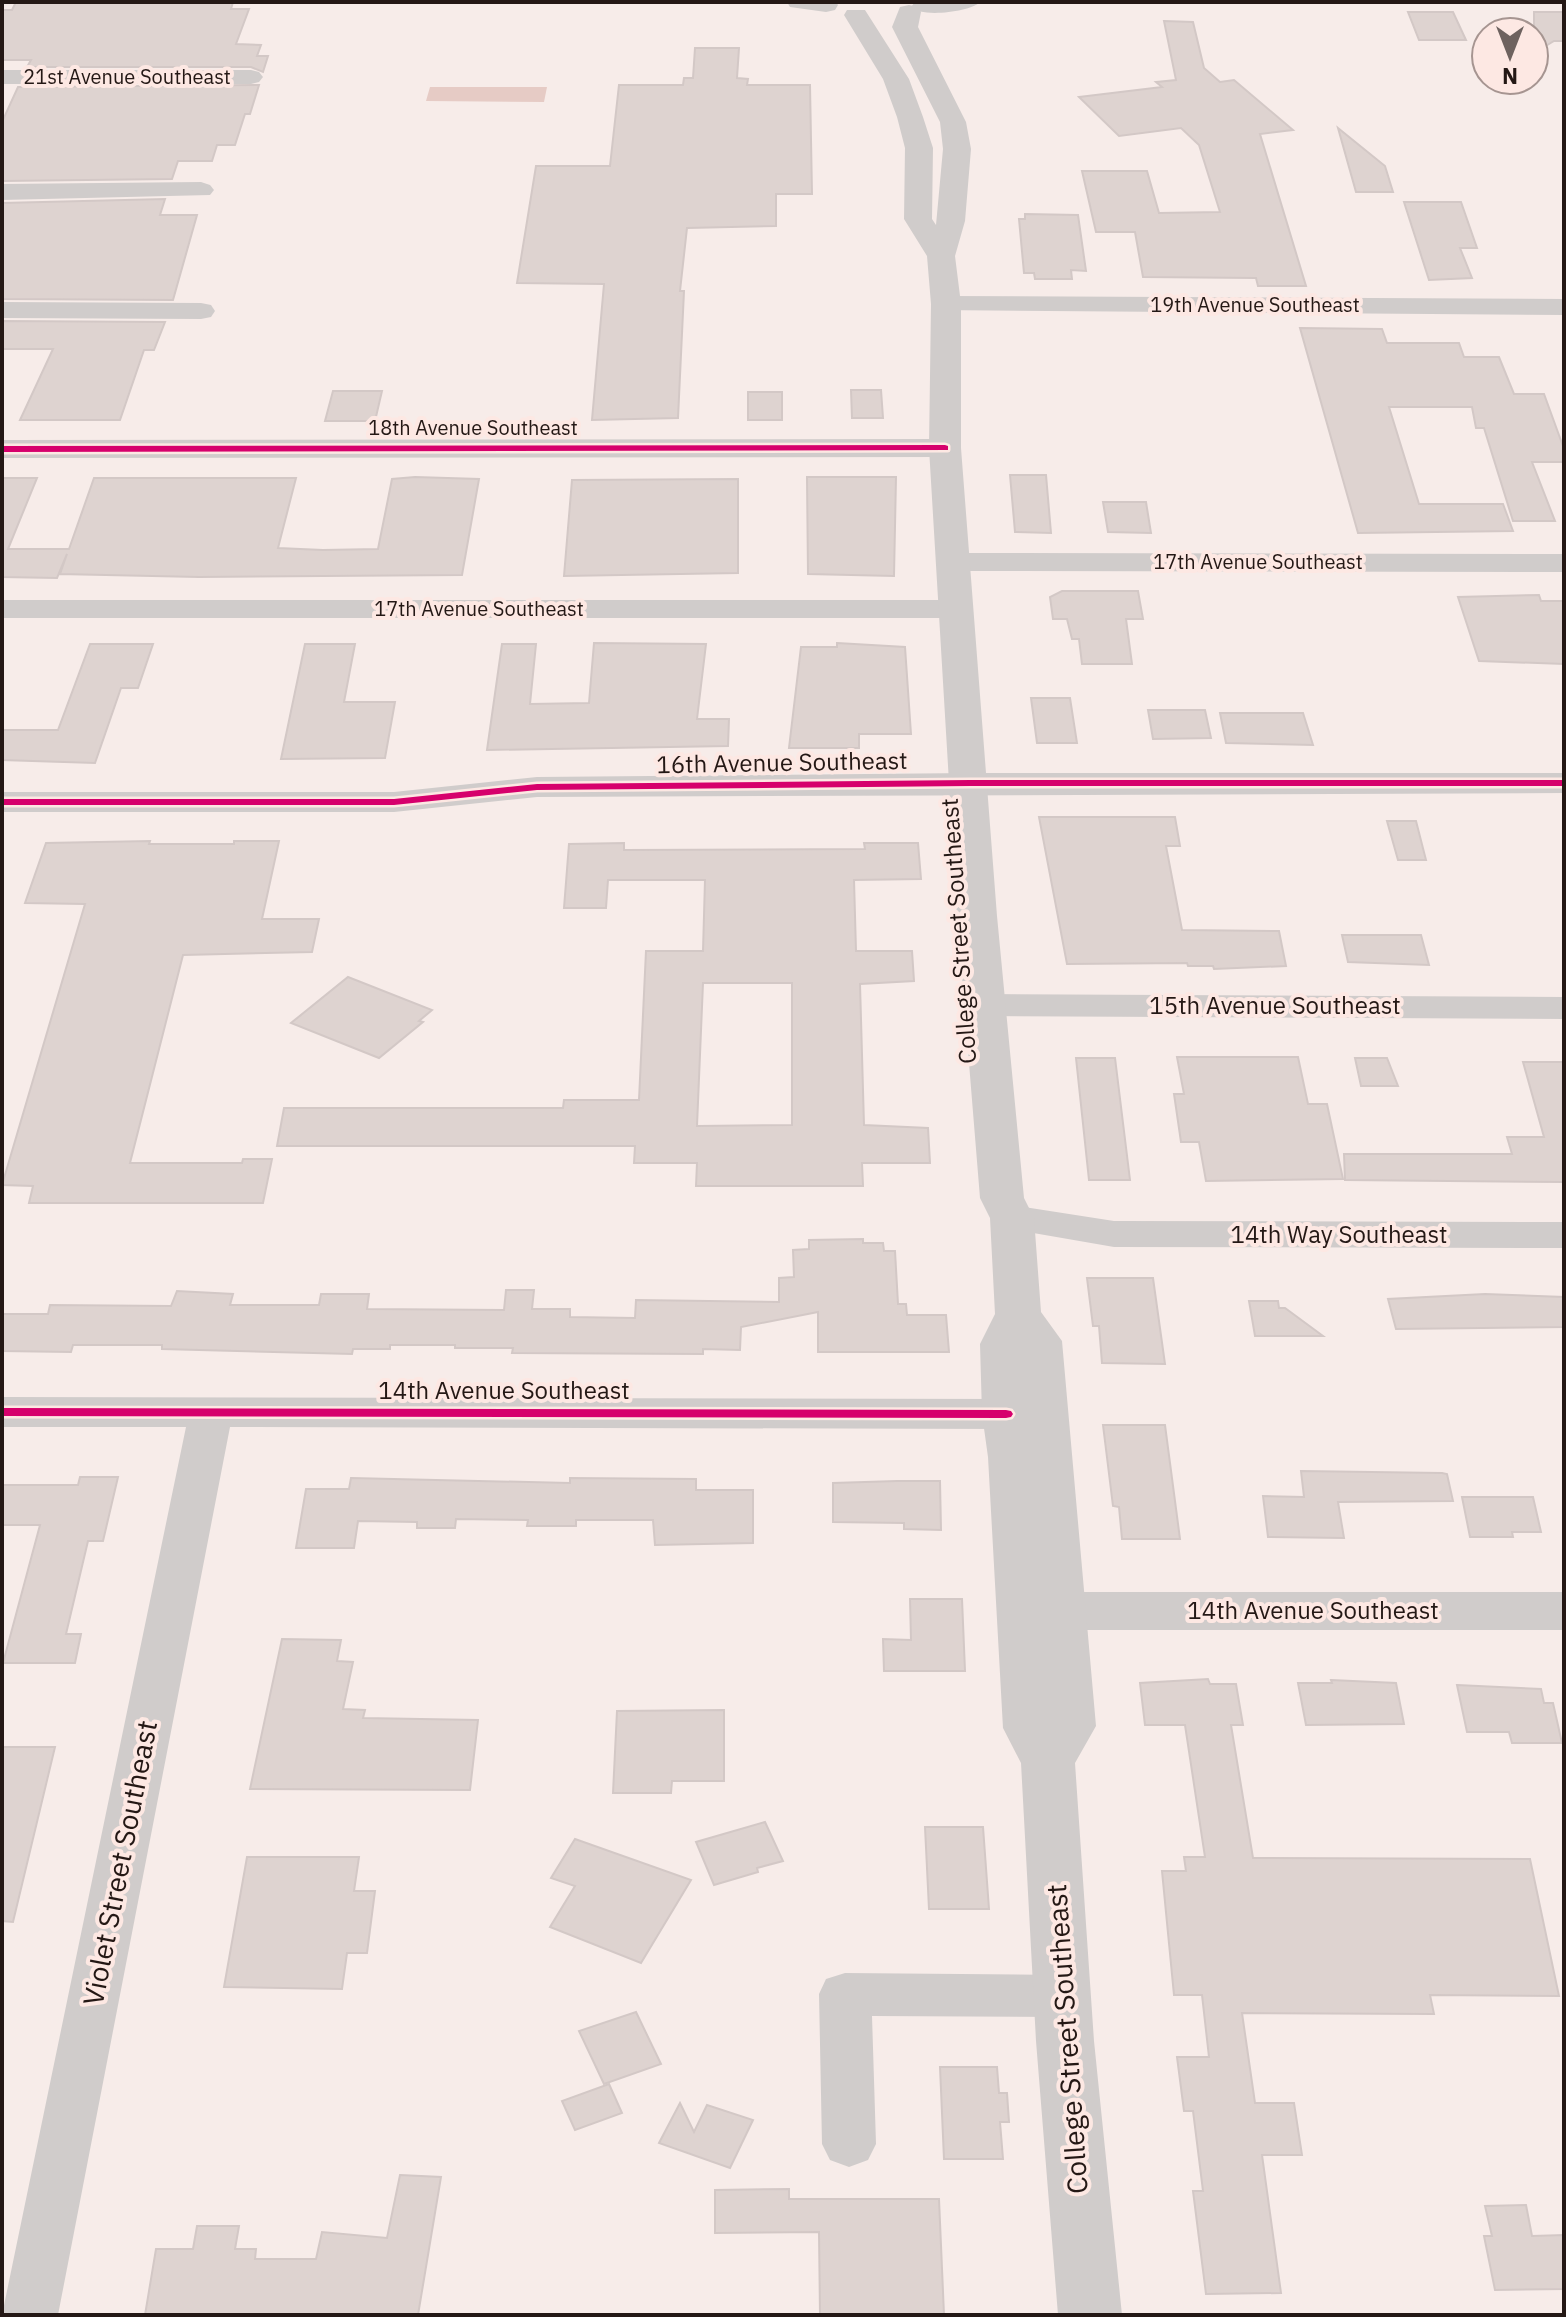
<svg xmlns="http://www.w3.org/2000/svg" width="1566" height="2317" font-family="'IBM Plex Sans',sans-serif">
	<rect width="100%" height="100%" fill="#f7ece9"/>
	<path fill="#e6cbc5" d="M430,87h117l-3,15 -118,-1z"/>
	<g fill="#ded3d0" stroke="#d3c8c6" stroke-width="2" fill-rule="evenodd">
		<path d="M16,2h217l-2,7h18l-13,35 25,1 -4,11h11l-5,16 -12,-5h-224l4,-7h-29v-50h10z"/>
		<path d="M1408,12h45l13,28h-47z"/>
		<path d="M1534,12h30v29h-10l-20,12z"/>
		<path d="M1164,21l29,1 11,46 16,14 14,-2 59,50 -33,4 46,152h-48l-2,-8 -113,-1 -8,-45h-39l-14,-61h65l12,42 61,-1 -21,-67 -18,-17 -62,8 -40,-39 83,-10 -6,-5 20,-2z"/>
		<path d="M695,48h44l-2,30 11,1 -1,6h63l2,109h-36v32l-89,2 -7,63h4l-6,127 -86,2 12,-136 -87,-1 19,-117h74l9,-81h64l1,-7h9z"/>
		<path d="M259,85l-9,29h-5l-10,31h-18l-5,16h-34l-6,18 -170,2v-59l16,-35z"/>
		<path d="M1338,128l47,38 8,26h-37z"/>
		<path d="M165,199l-5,16h37l-24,85 -171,-1v-96z"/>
		<path d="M1404,202h57l16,46h-17l12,30 -43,2z"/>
		<path d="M1025,214l53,1 8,56 -15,-1 1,9h-37l-1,-6h-10l-5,-54h6z"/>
		<path d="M2,321l163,1 -11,28h-10l-24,70h-100l33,-71h-51z"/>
		<path d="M1300,328l82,1 5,14h72l5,14h35l15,37h30l20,55v13h-32l23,59h-42l-29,-93h-8l-4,-21h-83l30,97h84l10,27 -155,2z"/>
		<path d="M851,390h30l2,28h-31z"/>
		<path d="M333,391h49l-7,30h-50z"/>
		<rect x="748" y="392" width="34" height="28"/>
		<path d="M1010,475h36l5,58 -36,-1z"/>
		<path d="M415,477l64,2 -17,96 -263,2 -139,-3 7,-20 -10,24 -55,-1v-99h35l-29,71h61l25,-71h202l-18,70 45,2 55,-1 14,-70z"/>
		<path d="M807,477h89l-2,99 -86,-2z"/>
		<path d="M738,479v94l-174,3 8,-96z"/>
		<path d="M1103,502h43l5,31 -43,-1z"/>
		<path d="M1062,591h76l5,28h-17l6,45h-50l-3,-25h-7l-5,-20h-14l-3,-22z"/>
		<path d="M1539,595l2,6h23v63l-85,-3 -21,-64z"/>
		<path d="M594,643l112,1 -9,75h32l-1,27 -241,4 15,-106h34l-6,60 59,-1z"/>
		<path d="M837,643l68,4 6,87h-52v14h-70l12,-101h36z"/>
		<path d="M90,644h63l-15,44h-17l-26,75 -93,-3v-30h56z"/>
		<path d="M305,644h50l-11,58h51l-10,56 -104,1z"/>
		<path d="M1031,698h39l7,45h-40z"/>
		<path d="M1148,710h57l6,28 -58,1z"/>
		<path d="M1220,713h83l10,32 -87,-2z"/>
		<path d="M1039,817h136l5,29h-14l16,84 97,1 7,35 -72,3 -1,-3h-25l-1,-3 -120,1z"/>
		<path d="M1387,821h29l10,39h-28z"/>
		<path d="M150,841l-1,3h85v-3h45l-17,78h57l-7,33 -129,3 -53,208h112l1,-4h29l-9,44h-234l4,-17 -31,-1 83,-281 -60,-1 21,-60z"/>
		<path d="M624,843v7l241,-1 -1,-6h54l3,36 -67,1 2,71h56l2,30 -54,3 4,141 64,3 2,35h-68l1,23h-167l1,-23h-63l1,-17h-358l7,-38h279l1,-8h75l7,-149h57l2,-71h-97l-2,28h-42l5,-64zM703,983h89v142l-95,1z"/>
		<path d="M1342,935h79l8,30 -81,-3z"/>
		<path d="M348,977l84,33 -13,11 4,1 -44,36 -88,-35z"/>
		<path d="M1177,1057h121l10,47h19l16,75 -137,2 -7,-39h-18l-7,-48h10z"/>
		<path d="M1076,1058h39l15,122h-41z"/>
		<path d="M1355,1058h32l11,28h-37z"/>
		<path d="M1523,1062h41v120l-219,-2 -1,-26h168l-5,-17h37z"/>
		<path d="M863,1239v4h20l1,8h11l3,53h8l1,11h39l3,37h-131v-40l-77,15 -1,23 -37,-1v5l-191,-1 1,-5h-58v-3h-65v4h-37l-1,5 -190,-5v-4h-89l-2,7 -69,-1v-37h46l2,-9 121,1 6,-15 56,3 -3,11h89l2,-11h48l-2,15 137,1 2,-20h28l-2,19h38v8l65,1 1,-18 143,2v-24l15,-1 -1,-27 16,-1v-9z"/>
		<path d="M1087,1278h66l12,86 -63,-1 -3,-37h-6z"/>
		<path d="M1485,1294l79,3v30l-168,2 -8,-30z"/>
		<path d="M1249,1301h29l1,7h6l38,28h-68z"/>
		<path d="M1103,1425h62l15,114h-58l-3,-32 -6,-1z"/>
		<path d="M1301,1471l141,2 5,1 6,27 -115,1 6,36 -76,-1 -5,-41 41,1z"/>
		<path d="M80,1477h38l-15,64h-15l-22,93h15l-6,29h-72l37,-138h-38v-40h76z"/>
		<path d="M351,1478l219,5v-5l126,1v11h57v53l-98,2 -2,-25h-77v6h-49l1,-6 -72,-1 -1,9h-38v-6l-59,-1 -4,27h-58l10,-59h43z"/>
		<path d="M897,1481h43l1,49 -37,-1v-6l-71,-1v-39z"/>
		<path d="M1462,1497h71l8,35h-29l1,5h-43z"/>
		<path d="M910,1599h52l3,72h-81l-1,-32 28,1z"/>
		<path d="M282,1639l59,1 -4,21 16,1 -10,47 22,1 -2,8 115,2 -8,70 -220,-1z"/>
		<path d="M1208,1679l2,5h26l7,41h-12l22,133 277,1 29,137 -129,-1 4,19 -192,-1 13,90h39l8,52h-40l19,138 -75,1 -13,-103h10l-10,-80h-9l-7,-54h32l-7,-62h-28l-12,-124h24l-2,-14h21l-20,-132h-40l-5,-42z"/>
		<path d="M1331,1680l65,3 8,41 -98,1 -8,-42h34z"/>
		<path d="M1457,1685l84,4 3,14h9l9,40h-50l-3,-11h-42z"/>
		<path d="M724,1710v71h-52l-1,12h-58l4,-82z"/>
		<path d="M2,1747h53l-42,175 -11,-1z"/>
		<path d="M765,1822l18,39 -26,7 1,4 -44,13 -18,-43z"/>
		<path d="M925,1827h58l6,82h-60z"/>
		<path d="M575,1839l116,41 -50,83 -91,-36 25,-41 -24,-8z"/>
		<path d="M247,1857h112l-5,34h21l-8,62h-20l-5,36 -118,-2z"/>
		<path d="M636,2012l25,52 -57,20 -25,-53z"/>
		<path d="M940,2067h57l2,26h8l2,29h-9l3,37h-59z"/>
		<path d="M609,2084l13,29 -47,17 -13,-29z"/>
		<path d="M680,2103l14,29 13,-27 46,15 -23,48 -71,-25z"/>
		<path d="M400,2175l41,2 -23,138h-273l11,-66h37l4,-23h42l-4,23h21l-1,10h61l6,-27 65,6z"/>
		<path d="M789,2189v10h150l5,116h-124l-1,-83 -104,1v-43z"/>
		<path d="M1526,2205l6,31 32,-1v54l-69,1 -11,-54h8l-7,-30z"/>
	</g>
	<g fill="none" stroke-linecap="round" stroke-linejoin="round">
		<g fill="#d0cccb" fill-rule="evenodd">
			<path d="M915,2h65c-9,10 -60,16 -69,5z"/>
			<path d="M2,70h249l8,2 4,5 -4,5 -8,2h-249z"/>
			<path d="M201,182l9,3 4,5 -4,5 -208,5v-16z"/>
			<path d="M946,296l618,3v16l-628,-5 -4,-6 4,-6z"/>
			<path d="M2,302l199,1 10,2 4,6 -4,6 -10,2 -199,-1z"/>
			<path d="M945,439l10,3 5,6 -5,6 -10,3 -943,1v-18z"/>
			<path d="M952,553l612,1v18l-612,-1 -11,-2 -4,-7 4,-7z"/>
			<path d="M2,600h954l11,2 5,7 -5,7 -11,2h-954z"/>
			<path d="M970,773h594v20l-1027,4 -143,15h-392v-20h392l143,-15z"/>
			<path d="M987,994l577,3v22l-577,-3 -13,-3 -6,-8 6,-8z"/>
			<path d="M1012,1205l102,16 450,1v26l-450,-1 -116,-20 -6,-9 6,-9z"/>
			<path d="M2,1397l1004,2 16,5 6,10 -6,10 -16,5 -776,-2 -172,888h-56l184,-888h-184z"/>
			<path d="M845,1973l217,2 19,6 7,15 -7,15 -19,6 -190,-1 4,128 -8,16 -19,7 -19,-7 -8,-16 -3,-150 7,-15z"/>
		</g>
		<g fill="#d0cccb" fill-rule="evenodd">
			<path d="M787,2h49l2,3 -3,5 -9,2 -36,-5z"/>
			<path d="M1062,1592h502v38h-502l-18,-6 -8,-13 8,-13z"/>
		</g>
		<path fill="#d0cccb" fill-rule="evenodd" d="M909,5l9,2 3,5 -3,15 48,95 5,27 -6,72 -10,35 6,48v144l36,468 27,282 10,20 7,94 21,29 34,385 -21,37 19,278 28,274h-64l-22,-274 -15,-278 -18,-35 -15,-271 -6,-43 -2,-70 15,-30 -5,-96 -10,-20 -23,-282 -28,-468 2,-144 -4,-48 -23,-37 1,-71 -8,-31 -14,-38 -39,-64 3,-5h18l44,69 14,38 10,31 -1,71 4,6 7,-76 -3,-27 -48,-95 8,-20z"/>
		<g stroke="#fde8e3" stroke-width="5">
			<g id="cycleway">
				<path d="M945,445l3,1v4l-946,2v-6z"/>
				<path d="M970,780h594v6h-594l-433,4 -143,15h-392v-6h392l143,-15z"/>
				<path d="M2,1408l1004,2 5,1 2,3 -2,3 -5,1 -1004,-2z"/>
			</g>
		</g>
		<use href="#cycleway" fill="#d6006c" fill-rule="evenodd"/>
	</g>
	<g text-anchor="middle" stroke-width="8" stroke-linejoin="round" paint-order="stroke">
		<g font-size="20" fill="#241815" stroke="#fde8e3">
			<text x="127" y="84">21st Avenue Southeast</text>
			<text x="1255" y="312">19th Avenue Southeast</text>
			<text x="473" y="435">18th Avenue Southeast</text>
			<text x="1258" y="569">17th Avenue Southeast</text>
			<text x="479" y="616">17th Avenue Southeast</text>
		</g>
		<g font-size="24" fill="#241815" stroke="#fde8e3">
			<text transform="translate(782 763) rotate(-1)" y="8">16th Avenue Southeast</text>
			<text transform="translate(959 931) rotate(-94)" y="8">College Street Southeast</text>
			<text x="1275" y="1014">15th Avenue Southeast</text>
			<text x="1339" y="1243">14th Way Southeast</text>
			<text x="504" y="1399">14th Avenue Southeast</text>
			<text x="1313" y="1619">14th Avenue Southeast</text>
		</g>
		<g font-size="28" fill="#241815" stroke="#fde8e3">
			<text transform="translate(120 1863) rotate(-79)" y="10">Violet Street Southeast</text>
			<text transform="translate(1067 2039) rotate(-94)" y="10">College Street Southeast</text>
		</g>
	</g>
	<rect width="1566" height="2317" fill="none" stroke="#241815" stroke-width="8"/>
	<g transform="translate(1510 56) rotate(180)"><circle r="38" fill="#fde8e3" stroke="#a69591" stroke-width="2"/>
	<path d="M0-6L14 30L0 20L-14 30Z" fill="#6e625f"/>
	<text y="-12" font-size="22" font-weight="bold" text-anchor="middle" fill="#241815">N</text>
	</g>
</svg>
